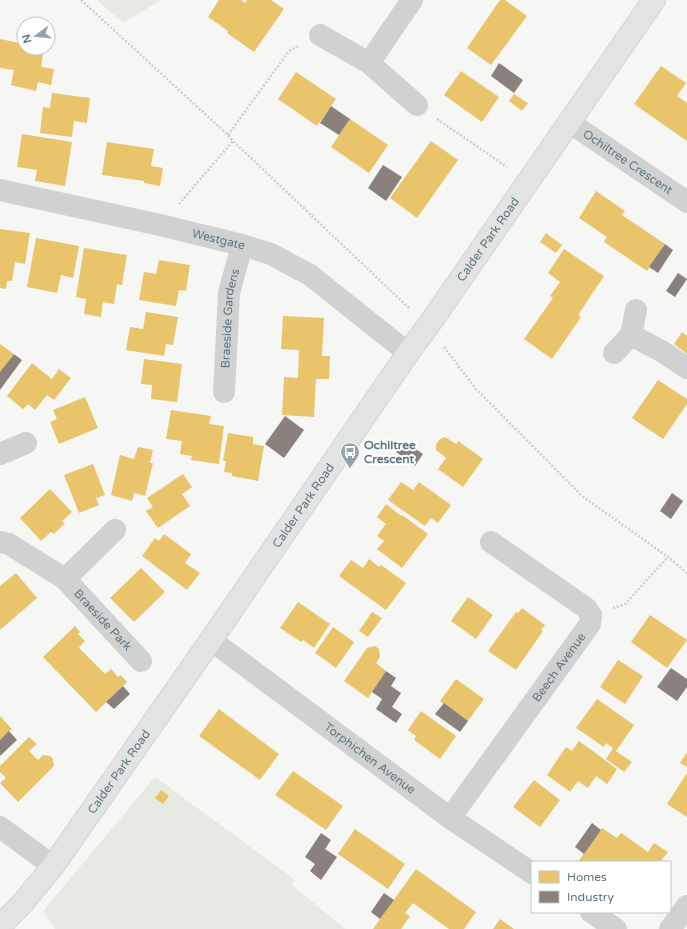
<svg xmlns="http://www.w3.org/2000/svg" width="687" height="929" font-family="'Varela Round',sans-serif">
	<rect width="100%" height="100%" fill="#f6f6f5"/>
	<g fill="#e6eae3">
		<path d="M97,0h64l-38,23z"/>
		<path d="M155,777l140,103 -3,5 53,44h-290l-12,-18z"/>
	</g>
	<g fill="#e9c46a">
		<path d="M219,0h22l4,3 2,-3h24l13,9 -30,43 -27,-19 1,-2 -20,-14z"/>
		<path d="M500,0h5l22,16 -36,49 -24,-17z"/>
		<path d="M0,39l24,5v4h20l-3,19 13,2 -3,16 -13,-3 -2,9 -25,-6 3,-15 -14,-2z"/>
		<path d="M661,66l25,17 -9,13 10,7v38l-53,-37z"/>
		<path d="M461,71l38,26 -17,25 -38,-27z"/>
		<path d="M296,72l40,27 -19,27 -39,-27z"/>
		<path d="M52,93l38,5 -3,25 -13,-2 -2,16 -32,-4 3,-26 7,1z"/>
		<path d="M514,94l14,9 -6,8 -13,-10z"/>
		<path d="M350,119l38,26 -19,28 -38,-26z"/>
		<path d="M22,134l50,8 -7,44 -30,-5 2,-11 -20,-3z"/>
		<path d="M431,141l27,19 -41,58 -27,-20z"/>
		<path d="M107,142l47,7 -3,17 12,2 -3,18 -16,-3v-2l-42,-6z"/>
		<path d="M596,191l29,20 -3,4 43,29 -18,27 -43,-29 3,-5 -28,-19z"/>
		<path d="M0,229l30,4 -5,31 -10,-2 -3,19h-5l-1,8 -6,-1z"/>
		<path d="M546,233l16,12 -6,8 -16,-11z"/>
		<path d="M36,238l43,8 -6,32 -12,-3 -4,18 -30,-6z"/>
		<path d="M84,248l43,7 -5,30 -5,-1 -3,20 -11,-2 -2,15 -17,-3 2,-15 -10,-2z"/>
		<path d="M564,249l40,27 -26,39 3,2 -29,42 -28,-20 29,-41 -3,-2 10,-14 -12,-9z"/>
		<path d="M159,260l31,5 -4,26 -7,-1 -3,16 -37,-6 5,-28 12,2z"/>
		<path d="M146,312l32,5 -5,28 -7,-1 -2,12 -38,-6 4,-23 13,2z"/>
		<path d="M283,316l41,2 -2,38h8l-1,23h-13l-2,38 -32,-2 2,-38 14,1 1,-28 -18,-1z"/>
		<path d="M682,332l5,4v18l-13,-10z"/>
		<path d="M0,344l14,10 -14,18z"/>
		<path d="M144,359l38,5 -5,38 -26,-3 1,-14 -11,-1z"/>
		<path d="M32,363l20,16 7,-10 12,9 -17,22 -7,-5 -12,15 -7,-6 -5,5 -16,-13z"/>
		<path d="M658,380l29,19v5l-24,35 -31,-21z"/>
		<path d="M85,397l13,31 -39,16 -9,-22 7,-3 -4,-9z"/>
		<path d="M171,410l40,6 -2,8 15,2 -5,38 -28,-4 1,-4 -12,-2 2,-13 -16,-2z"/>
		<path d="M228,433l25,4v7l11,2 -6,35 -26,-5v-3l-8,-1 2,-11h-3z"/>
		<path d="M445,437l11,7 2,-3 25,18 -20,28 -25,-18 8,-11 -10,-8v-6l4,-5z"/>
		<path d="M138,447l15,3 -3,13h3l-8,33 -11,-3 -2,8 -21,-6 9,-40 14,4z"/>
		<path d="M93,464l12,31 -9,3 3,7 -20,8 -15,-38z"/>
		<path d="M183,474l9,13 -10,7 8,12 -32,22 -12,-17 7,-4 -6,-9z"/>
		<path d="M401,482l12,8 6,-8 32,23 -13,18 -7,-5 -6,8 -37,-26z"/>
		<path d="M50,489l22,23 -10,9 3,3 -3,2 -8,8 -3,-2 -10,9 -21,-23z"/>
		<path d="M386,504l15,12 1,-1 26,19 -26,34 -25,-19 7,-8 -7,-5 9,-12 -9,-7z"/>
		<path d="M164,534l27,20 -6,9 15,10 -13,17 -45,-34 13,-18 4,3z"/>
		<path d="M369,559l10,8 2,-2 25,18 -20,27 -47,-34 12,-16 12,8z"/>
		<path d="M141,568l24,24 -31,30 -24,-24z"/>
		<path d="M16,573l21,25 -37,32v-44z"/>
		<path d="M468,597l25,18 -17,24 -25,-18z"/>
		<path d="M298,602l32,22 -16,24 -11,-8 -2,2 -21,-14z"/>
		<path d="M522,608l23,17 -4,5 2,1 -27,39 -28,-19 28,-39 2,1z"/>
		<path d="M372,612l10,6 -14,19 -9,-6z"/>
		<path d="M650,615l37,25 -20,28 -36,-26z"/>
		<path d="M75,626l5,6 -2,2 7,7 -6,6 2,3 24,24 6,-5 7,8 3,-2 6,7 -31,30 -53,-55z"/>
		<path d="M333,627l21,15 -18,26 -21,-15z"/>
		<path d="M375,646l4,3 1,8 -4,6 10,8 -18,27 -24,-17 23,-33z"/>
		<path d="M618,660l25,16 -18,28 -25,-17z"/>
		<path d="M456,679l28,20 -16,22 -28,-20z"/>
		<path d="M597,699l37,26 -18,26 16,11 -8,10 -18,-13 7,-11 -7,-5 -2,4 -28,-19z"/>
		<path d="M219,709l60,45 -19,26 -61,-44z"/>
		<path d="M421,711l35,25 -16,23 -26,-19 2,-4 -8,-6z"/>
		<path d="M0,716l12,13 -12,11z"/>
		<path d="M29,737l8,7 -8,7 9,9 5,-5 7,1 3,3 1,7 -36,36 -18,-19 6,-5 -6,-6v-6z"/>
		<path d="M579,741l38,28 -10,15 -11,-8 -8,12 -10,-7 -8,11 -23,-17 19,-28 6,4z"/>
		<path d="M687,752v15l-7,-4z"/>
		<path d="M293,771l50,35 -17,24 -51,-35z"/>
		<path d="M687,773v44l-20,-13z"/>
		<path d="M534,780l26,20 -20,27 -27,-20z"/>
		<path d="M161,790l8,6 -6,8 -8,-6z"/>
		<path d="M602,828l15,10 4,-5 27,19 6,-9 14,9 -8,10h-82z"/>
		<path d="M355,829l50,35 -17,25 -50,-35z"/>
		<path d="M416,869l60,43 -12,17h-15l-36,-26 -8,10 5,3 -9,13h-28z"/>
		<path d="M500,919l14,10h-21z"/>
	</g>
	<g fill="#8a817c">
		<path d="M499,63l24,17 -9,13 -23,-17z"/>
		<path d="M331,106l19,13 -11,16 -19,-12z"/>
		<path d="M383,165l19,12 -16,24 -18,-13z"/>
		<path d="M665,244l8,6 -15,23 -9,-6z"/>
		<path d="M678,273l9,6 -12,18 -9,-6z"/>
		<path d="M14,354l8,6 -22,30v-18z"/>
		<path d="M285,416l19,14 -20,28 -19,-14z"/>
		<path d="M404,441l19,13 -8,12 -19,-14z"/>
		<path d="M672,493l11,8 -12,18 -11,-8z"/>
		<path d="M671,668l16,11v8l-10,14 -20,-14z"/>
		<path d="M386,671l10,7 -5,8 10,7 -9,14 10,7 -6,9 -20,-14 6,-10 -10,-7z"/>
		<path d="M123,686l7,8 -16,15 -8,-7z"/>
		<path d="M444,703l24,18 -8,11 -25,-18z"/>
		<path d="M9,731l8,9 -17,16v-16z"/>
		<path d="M592,823l9,7 -17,24 -9,-7z"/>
		<path d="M321,833l10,7 -6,9 12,8 -16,23 -11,-9 5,-7 -10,-7z"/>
		<path d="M384,893l10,7 -14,19 -9,-7z"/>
	</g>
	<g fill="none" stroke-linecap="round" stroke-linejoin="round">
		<g stroke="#d1d3d4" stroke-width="24">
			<g id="major">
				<path id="s7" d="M0,926l21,-21 32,-39 158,-226 197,-287 20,-27 226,-326"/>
			</g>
		</g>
		<g stroke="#cccecf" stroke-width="2.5" stroke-dasharray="2 2" stroke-linecap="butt">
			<path d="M81,0l147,135 5,6 177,168"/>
			<path d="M437,119l70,48"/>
			<path d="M228,135l61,-84 9,-5"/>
			<path d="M179,204l54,-63"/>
			<path d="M444,347l32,42 106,107 86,61 19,16"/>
			<path d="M613,608l12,-4 43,-47"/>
		</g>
		<g stroke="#d0d1d1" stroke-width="22">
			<path d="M320,35l49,28 48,42"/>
			<path d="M369,63l43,-63"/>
			<path id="s1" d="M569,122l118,80"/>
			<path id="s2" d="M0,190l160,35 82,20 29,9 39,21 98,78"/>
			<path d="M631,335l5,-25"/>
			<path d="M614,353l17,-18 32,17 24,16"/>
			<path id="s3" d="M224,392l5,-99 13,-48"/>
			<path d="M0,454l26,-11"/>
			<path id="s4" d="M0,542l9,2 56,35 76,82"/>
			<path d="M65,579l50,-49"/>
			<path id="s5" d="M211,640l239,178 82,55"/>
			<path id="s6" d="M450,818l140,-194 1,-9 -5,-7 -95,-66"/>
			<path d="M0,827l53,39"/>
			<path d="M591,912l25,17"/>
			<path d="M670,929l17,-23"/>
		</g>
		<use href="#major" stroke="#e2e3e3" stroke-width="22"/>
	</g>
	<defs>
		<g id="bus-pin" transform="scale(1)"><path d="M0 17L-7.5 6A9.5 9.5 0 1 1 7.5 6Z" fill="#94a3aa" stroke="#fff"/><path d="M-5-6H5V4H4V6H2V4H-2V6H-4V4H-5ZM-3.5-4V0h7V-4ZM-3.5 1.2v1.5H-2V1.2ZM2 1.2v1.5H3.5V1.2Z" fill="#fff"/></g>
	</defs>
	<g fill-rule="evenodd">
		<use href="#bus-pin" x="350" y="452"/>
	</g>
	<g text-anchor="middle" stroke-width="4" stroke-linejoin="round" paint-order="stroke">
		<g font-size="12" fill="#5f7682" stroke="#fff">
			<text dy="4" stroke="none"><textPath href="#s1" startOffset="71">Ochiltree Crescent</textPath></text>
			<text dy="4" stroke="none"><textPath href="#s7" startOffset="843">Calder Park Road</textPath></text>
			<text dy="4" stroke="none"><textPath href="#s2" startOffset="224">Westgate</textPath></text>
			<text dy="4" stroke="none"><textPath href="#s3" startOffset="74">Braeside Gardens</textPath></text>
			<text dy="4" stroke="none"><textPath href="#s7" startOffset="519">Calder Park Road</textPath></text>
			<text dy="4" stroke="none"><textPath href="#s4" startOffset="131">Braeside Park</textPath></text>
			<text dy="4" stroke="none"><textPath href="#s6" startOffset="186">Beech Avenue</textPath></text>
			<text dy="4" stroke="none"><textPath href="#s5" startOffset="198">Torphichen Avenue</textPath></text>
			<text dy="4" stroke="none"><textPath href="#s7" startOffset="195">Calder Park Road</textPath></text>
		</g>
		<g font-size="12" font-weight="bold" fill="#5f7682" stroke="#fff" text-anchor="start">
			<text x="364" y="449">Ochiltree<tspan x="364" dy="14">Crescent</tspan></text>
		</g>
	</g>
	<rect x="531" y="861" width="140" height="52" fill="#ffffff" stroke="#bfc8cd"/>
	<rect x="539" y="871" width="20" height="12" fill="#e9c46a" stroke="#bfc8cd"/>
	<text x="567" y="881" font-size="12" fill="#5f7682">Homes</text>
	<rect x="539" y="891" width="20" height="12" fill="#8a817c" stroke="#bfc8cd"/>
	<text x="567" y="901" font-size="12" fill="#5f7682">Industry</text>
	<g transform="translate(36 36) rotate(254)"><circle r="19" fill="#ffffff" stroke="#bfc8cd"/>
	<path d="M0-3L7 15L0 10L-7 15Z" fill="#94a3aa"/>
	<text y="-6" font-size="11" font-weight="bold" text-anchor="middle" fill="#5f7682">N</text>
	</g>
</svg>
